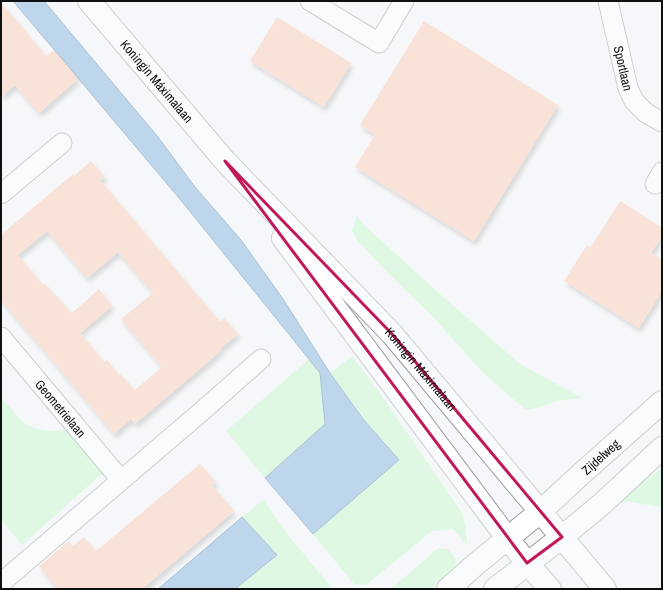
<svg xmlns="http://www.w3.org/2000/svg" width="663" height="590" font-family="'Archivo Narrow',sans-serif">
	<defs>
		<filter id="shadow"><feDropShadow dx="2.5" dy="4.5" stdDeviation="2" flood-color="#0004"/></filter>
	</defs>
	<rect width="100%" height="100%" fill="#f5f7fa"/>
	<g fill="#c3f9ca">
		<path d="M357,216l5,7 79,72 79,69 62,34 -25,3 -16,6 -15,3 -45,-39 -45,-51 -52,-51 -26,-28 -6,-11z"/>
		<path d="M352,356l30,40 80,117 4,15 1,17 -14,-16 -21,2 -66,54 -12,-1 -41,-50 86,-74 -36,-41 -33,-46z"/>
		<path d="M309,359l11,14 5,51 -60,54 -39,-47z"/>
		<path d="M1,398l24,26 12,5 13,2 11,-1 7,-3 36,45 -82,73 -21,-25z"/>
		<path d="M662,468v39l-46,-7z"/>
		<path d="M263,500l30,41 40,48h-98l42,-34 -35,-38z"/>
		<path d="M438,548l10,1 8,10 -1,7 -24,23h-40z"/>
	</g>
	<g fill="#78aedc" stroke="#587f9f">
		<path d="M13,1h31l114,136 37,50 46,53 42,59 47,74 33,46 36,41 -86,74 -48,-56 60,-54 -5,-51 -136,-169z"/>
		<path d="M242,517l35,38 -42,34h-77z"/>
	</g>
	<g fill="#fcc8ad" fill-rule="evenodd" filter="url(#shadow)">
		<path d="M1,2l45,54 8,-6 24,29 -39,34 -24,-28 -14,12z"/>
		<path d="M277,17l74,46 -27,44 -74,-46z"/>
		<path d="M424,21l134,84 -84,136 -119,-74 20,-32 -15,-10z"/>
		<path d="M91,161l14,16 -5,3 12,14 108,128 4,-4 14,16 -18,15 2,1 -87,74 -4,-5 -17,15 -113,-134v-67l1,1 71,-60 1,2zM47,231l40,47 31,-26 35,41 -32,26 41,48 -27,23 -14,-15 -1,1 -13,-16 -3,2 -24,-29 32,-27 -13,-17 -27,24 -28,-30 -1,2 -25,-30z"/>
		<path d="M620,201l42,27v8l-11,17 11,7v31l-23,37 -75,-47 23,-36 4,2z"/>
		<path d="M200,464l16,18 -4,3 22,26 -92,78h-84l-19,-23 30,-25 4,5 11,-9 12,14z"/>
	</g>
	<g fill="none" stroke-linecap="round" stroke-linejoin="round">
		<g stroke="#9a9b9e" stroke-width="21">
			<g id="street">
				<path d="M310,1l69,42 25,-42"/>
				<path id="s1" d="M608,1l20,87 6,13 12,12 16,9"/>
				<path d="M655,184l7,-12"/>
				<path d="M1,194l61,-51"/>
				<path id="s2" d="M1,337l120,143"/>
				<path d="M1,583l200,-171 60,-53"/>
			</g>
		</g>
		<g stroke="#9a9b9e" stroke-width="24">
			<g id="secondary">
				<path id="s3" d="M89,1l136,160 167,173 213,255"/>
				<path d="M283,238l225,301 19,24 23,26"/>
				<path id="s4" d="M448,589l28,-25 64,-52 40,-37 82,-73"/>
				<path d="M495,589l67,-52 41,-34 59,-55"/>
			</g>
		</g>
		<use href="#street" stroke="#fff" stroke-width="19"/>
		<use href="#secondary" stroke="#fff" stroke-width="22"/>
	</g>
	<path d="M0 0H663V590H0ZM225,161l167,173 170,203 -35,26z" fill="#f5f7fa" fill-opacity=".55" fill-rule="evenodd"/>
	<path fill="none" stroke="#c2185b" stroke-width="3" stroke-linejoin="round" d="M225,161l167,173 170,203 -35,26z"/>
	<g text-anchor="middle" stroke-width="3" stroke-linejoin="round" paint-order="stroke">
		<g font-size="13" fill="#0f1011" stroke="#fff">
			<text dy="5" stroke="none"><textPath href="#s1" startOffset="69">Sportlaan</textPath></text>
			<text dy="5" stroke="none"><textPath href="#s3" startOffset="105">Koningin Máximalaan</textPath></text>
			<text dy="5" stroke="none"><textPath href="#s3" startOffset="496">Koningin Máximalaan</textPath></text>
			<text dy="5" stroke="none"><textPath href="#s2" startOffset="93">Geometrielaan</textPath></text>
			<text dy="5" stroke="none"><textPath href="#s4" startOffset="202">Zijdelweg</textPath></text>
		</g>
	</g>
	<rect width="663" height="590" fill="none" stroke="#0f1011" stroke-width="4"/>
</svg>
